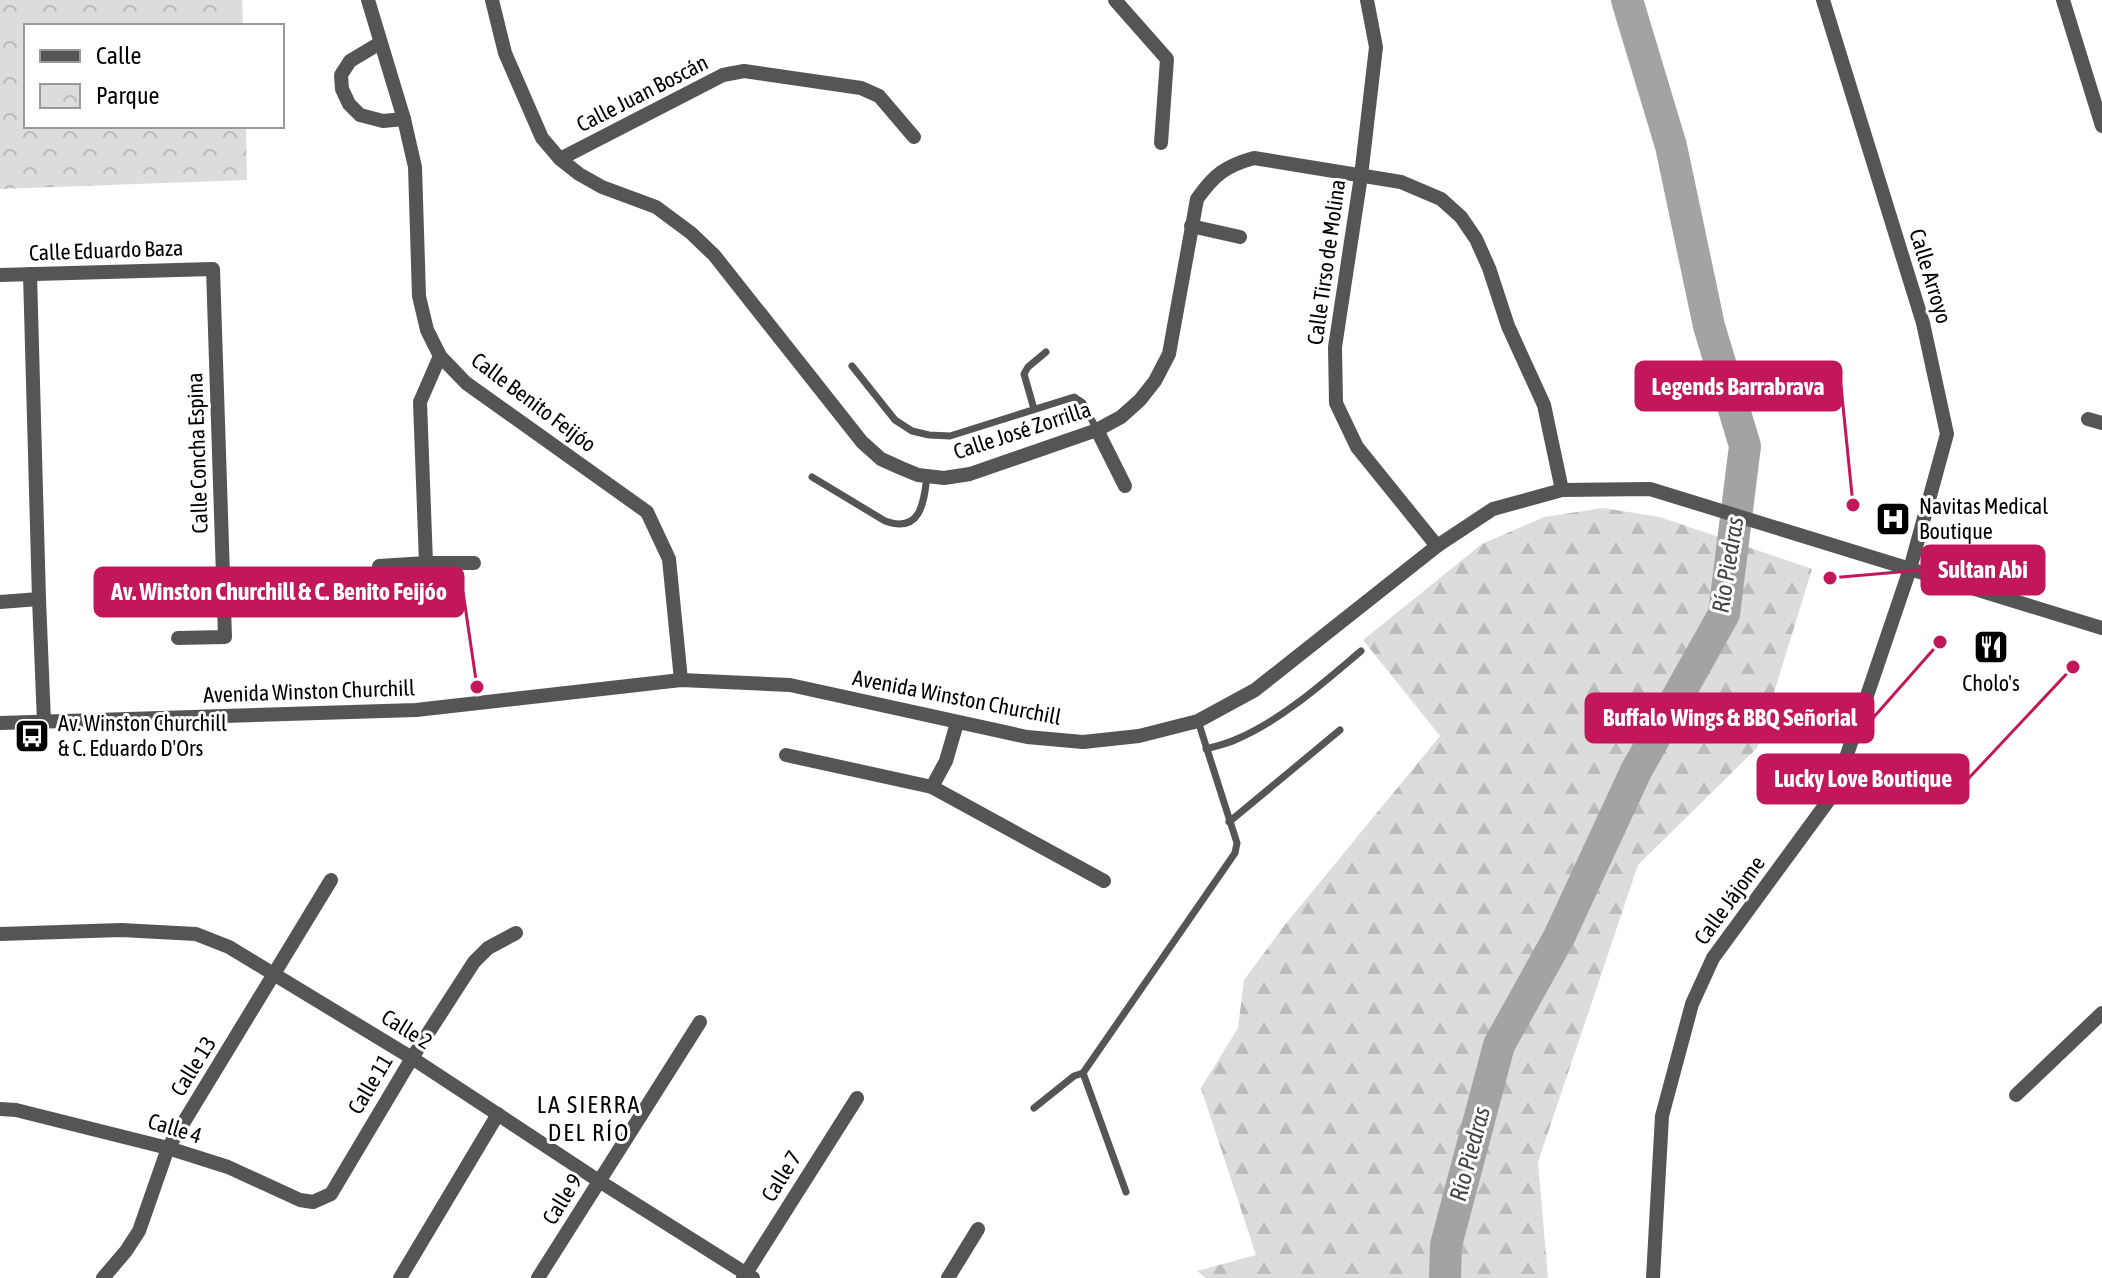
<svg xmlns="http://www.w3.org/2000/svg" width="2102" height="1278" font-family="'Asap Condensed',sans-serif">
	<defs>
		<pattern id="forest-firs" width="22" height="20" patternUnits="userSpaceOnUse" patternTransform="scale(2)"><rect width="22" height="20" fill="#dcdcdc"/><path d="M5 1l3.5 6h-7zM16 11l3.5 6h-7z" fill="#bbb"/></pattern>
		<pattern id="park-crowns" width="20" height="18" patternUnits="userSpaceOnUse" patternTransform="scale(2)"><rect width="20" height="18" fill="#dcdcdc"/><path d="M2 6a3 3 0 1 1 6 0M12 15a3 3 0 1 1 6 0" fill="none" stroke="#bbb"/></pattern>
	</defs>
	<rect width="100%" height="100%" fill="#fff"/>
	<path fill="url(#forest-firs)" d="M1603,508l57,9 152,52 -55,179 -119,117 -100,297 10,116h-342l-9,-7 59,-16 -55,-167 37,-60 6,-48 40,-54 156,-190 -77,-96 119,-96 62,-27z"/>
	<path fill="url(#park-crowns)" d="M0,0h242l1,26h-217v100h220l1,54 -247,9z"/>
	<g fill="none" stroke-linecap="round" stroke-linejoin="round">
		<path stroke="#a3a3a3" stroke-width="32" d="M1445,1278l1,-33 53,-200 60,-108 77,-166 88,-157 21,-168 -36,-120 -38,-180 -44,-146"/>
		<g stroke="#555" stroke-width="7">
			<path d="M852,366l43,54 17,11 17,4 21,1 124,-39 9,6 14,27"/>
			<path d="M1034,409l-10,-35 4,-7 18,-15"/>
			<path d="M812,477l73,44c36,13 39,-19 42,-45"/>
			<path d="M1206,749c10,-3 21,-5 31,-10 46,-20 86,-56 124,-88"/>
			<path d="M1229,822l111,-92"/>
			<path d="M1083,1073l43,119"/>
			<path d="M1034,1108l40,-32 9,-3 152,-220 2,-10 -39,-122"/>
		</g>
		<g stroke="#555" stroke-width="14">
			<path d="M368,0l36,119 11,48 4,129 8,34 13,26 26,27 181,129 22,47 12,121"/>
			<path d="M492,0l13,53 37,85 18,21 19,15 23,13 54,20 35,26 23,22 148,187 19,17 20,9 17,7 26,3 26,-4 127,-44 24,-13 19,-17 15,-19 14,-27 28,-155c17,-24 28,-33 57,-41l147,24 40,17 20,18 15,22 13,29 19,58 36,79 18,85"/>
			<path d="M1115,0l52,59 -6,84"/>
			<path d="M1367,0l9,47 -15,129 -26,171 1,56 21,44 80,99"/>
			<path d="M2063,0l39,126"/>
			<path d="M380,43l-30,18 -9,14 1,14 7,15 11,11 23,6 21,-2"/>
			<path d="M560,159l163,-84 21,-4 117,17 18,8 35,41"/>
			<path d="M1191,226l49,11"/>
			<path d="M30,274l9,325 5,123"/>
			<path d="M0,275l213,-6 12,368 -47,1"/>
			<path d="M2088,419l14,4"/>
			<path d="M1097,430l28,56"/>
			<path d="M426,563l-6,-161 20,-46"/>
			<path d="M379,566l47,-3h48"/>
			<path d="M0,602l39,-3"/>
			<path d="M0,723l416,-13 265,-30 109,5 237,52 56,5 56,-6 59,-15 57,-31 182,-144 56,-37 69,-19 88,-1 452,139"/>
			<path d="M786,755l146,32 172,94"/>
			<path d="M932,787l14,-26 11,-38"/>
			<path d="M0,934l121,-4 75,4 33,13 183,111 187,123 154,97"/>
			<path d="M2016,1095l86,-82"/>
			<path d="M0,1109l16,1 152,38 60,19 72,33 13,2 18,-8 81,-136 62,-96 14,-14 28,-15"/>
			<path d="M103,1278l23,-27 13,-20 29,-83 163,-268"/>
			<path d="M400,1278l98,-164"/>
			<path d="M538,1278l162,-256"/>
			<path d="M743,1278l114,-180"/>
			<path d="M948,1278l30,-49"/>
			<path d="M1653,1278l9,-162 30,-112 21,-46 121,-165 76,-224 37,-135 -24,-111 -100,-323"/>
		</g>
	</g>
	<defs>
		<g id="hospital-square" transform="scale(1.8)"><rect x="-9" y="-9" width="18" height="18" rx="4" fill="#000" stroke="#fff"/><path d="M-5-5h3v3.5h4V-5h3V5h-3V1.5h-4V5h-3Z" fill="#fff"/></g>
		<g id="restaurant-square" transform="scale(1.8)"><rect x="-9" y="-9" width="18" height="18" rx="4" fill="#000" stroke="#fff"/><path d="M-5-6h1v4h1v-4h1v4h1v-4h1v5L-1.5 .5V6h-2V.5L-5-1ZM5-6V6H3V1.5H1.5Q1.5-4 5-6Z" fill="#fff"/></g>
		<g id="bus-square" transform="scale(1.8)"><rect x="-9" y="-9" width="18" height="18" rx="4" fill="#000" stroke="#fff"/><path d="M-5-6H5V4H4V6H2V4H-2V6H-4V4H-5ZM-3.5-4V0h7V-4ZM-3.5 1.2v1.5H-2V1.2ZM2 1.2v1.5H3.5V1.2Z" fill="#fff"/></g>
	</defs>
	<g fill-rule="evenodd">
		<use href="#hospital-square" x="1893" y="519"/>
		<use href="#restaurant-square" x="1991" y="647"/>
		<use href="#bus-square" x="32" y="736"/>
	</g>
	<g text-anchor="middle" stroke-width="6" stroke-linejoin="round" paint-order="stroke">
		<g font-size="22" fill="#000" stroke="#fff">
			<text transform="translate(642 93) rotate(-27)" y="8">Calle Juan Boscán</text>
			<text transform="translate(106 250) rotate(-2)" y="8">Calle Eduardo Baza</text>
			<text transform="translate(1326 262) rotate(-82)" y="8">Calle Tirso de Molina</text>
			<text transform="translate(1931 276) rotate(73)" y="8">Calle Arroyo</text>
			<text transform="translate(534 402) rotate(37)" y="8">Calle Benito Feijóo</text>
			<text transform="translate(1022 430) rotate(-18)" y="8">Calle José Zorrilla</text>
			<text transform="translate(197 453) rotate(-92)" y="8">Calle Concha Espina</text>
			<text transform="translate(309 691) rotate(-2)" y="8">Avenida Winston Churchill</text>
			<text transform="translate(957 697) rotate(11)" y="8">Avenida Winston Churchill</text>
			<text transform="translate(1729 900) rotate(-54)" y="8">Calle Jájome</text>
			<text transform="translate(407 1029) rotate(32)" y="8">Calle 2</text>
			<text transform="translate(193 1066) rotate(-58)" y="8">Calle 13</text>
			<text transform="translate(370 1084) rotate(-59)" y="8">Calle 11</text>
			<text transform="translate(175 1128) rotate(17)" y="8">Calle 4</text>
			<text transform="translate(781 1176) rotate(-58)" y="8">Calle 7</text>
			<text transform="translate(562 1199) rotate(-58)" y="8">Calle 9</text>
		</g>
		<g font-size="22" fill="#000" stroke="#fff" text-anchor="start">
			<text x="1919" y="514">Navitas Medical<tspan x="1919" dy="25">Boutique</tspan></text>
			<text x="1991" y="691" text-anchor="middle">Cholo's</text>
			<text x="58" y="731">Av. Winston Churchill<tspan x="58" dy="25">&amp; C. Eduardo D'Ors</tspan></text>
		</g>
		<g font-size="24" font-style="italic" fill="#444" stroke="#fff">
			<text transform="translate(1728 565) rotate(-81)" y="8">Río Piedras</text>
			<text transform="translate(1470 1154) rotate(-75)" y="8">Río Piedras</text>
		</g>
		<g font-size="24" letter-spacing="2" fill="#000" stroke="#fff">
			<text x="589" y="1113">LA SIERRA<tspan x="589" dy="28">DEL RÍO</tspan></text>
		</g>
	</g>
	<path fill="none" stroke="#c2185b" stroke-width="3" d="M1853 505L1841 386M1830 578L1922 570M477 687L463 592M1940 642L1873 718M2073 667L1968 779"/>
	<g fill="#c2185b" stroke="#fff" stroke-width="3">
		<circle cx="1853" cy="505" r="8"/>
		<circle cx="1830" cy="578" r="8"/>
		<circle cx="477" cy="687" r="8"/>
		<circle cx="1940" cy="642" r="8"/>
		<circle cx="2073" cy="667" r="8"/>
	</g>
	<g fill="#c2185b" stroke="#c2185b" stroke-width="3">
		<rect x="1636" y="362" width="205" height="48" rx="8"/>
		<rect x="1922" y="546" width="122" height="48" rx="8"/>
		<rect x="95" y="568" width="368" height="48" rx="8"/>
		<rect x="1586" y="694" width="287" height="48" rx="8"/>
		<rect x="1758" y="755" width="210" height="48" rx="8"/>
	</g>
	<g font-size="24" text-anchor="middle" font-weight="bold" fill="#fff">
		<text x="1738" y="395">Legends Barrabrava</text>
		<text x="1983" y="578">Sultan Abi</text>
		<text x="279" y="600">Av. Winston Churchill &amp; C. Benito Feijóo</text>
		<text x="1730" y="726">Buffalo Wings &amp; BBQ Señorial</text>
		<text x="1863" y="787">Lucky Love Boutique</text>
	</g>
	<rect x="24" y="24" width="260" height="104" fill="#ffffff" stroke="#999999" stroke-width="2"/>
	<rect x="40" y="50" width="40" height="12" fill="#555555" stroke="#999999" stroke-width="2"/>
	<text x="96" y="64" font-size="24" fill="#000000">Calle</text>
	<rect x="40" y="84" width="40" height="24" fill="url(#park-crowns)" stroke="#999999" stroke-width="2"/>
	<text x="96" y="104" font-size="24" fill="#000000">Parque</text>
</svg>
